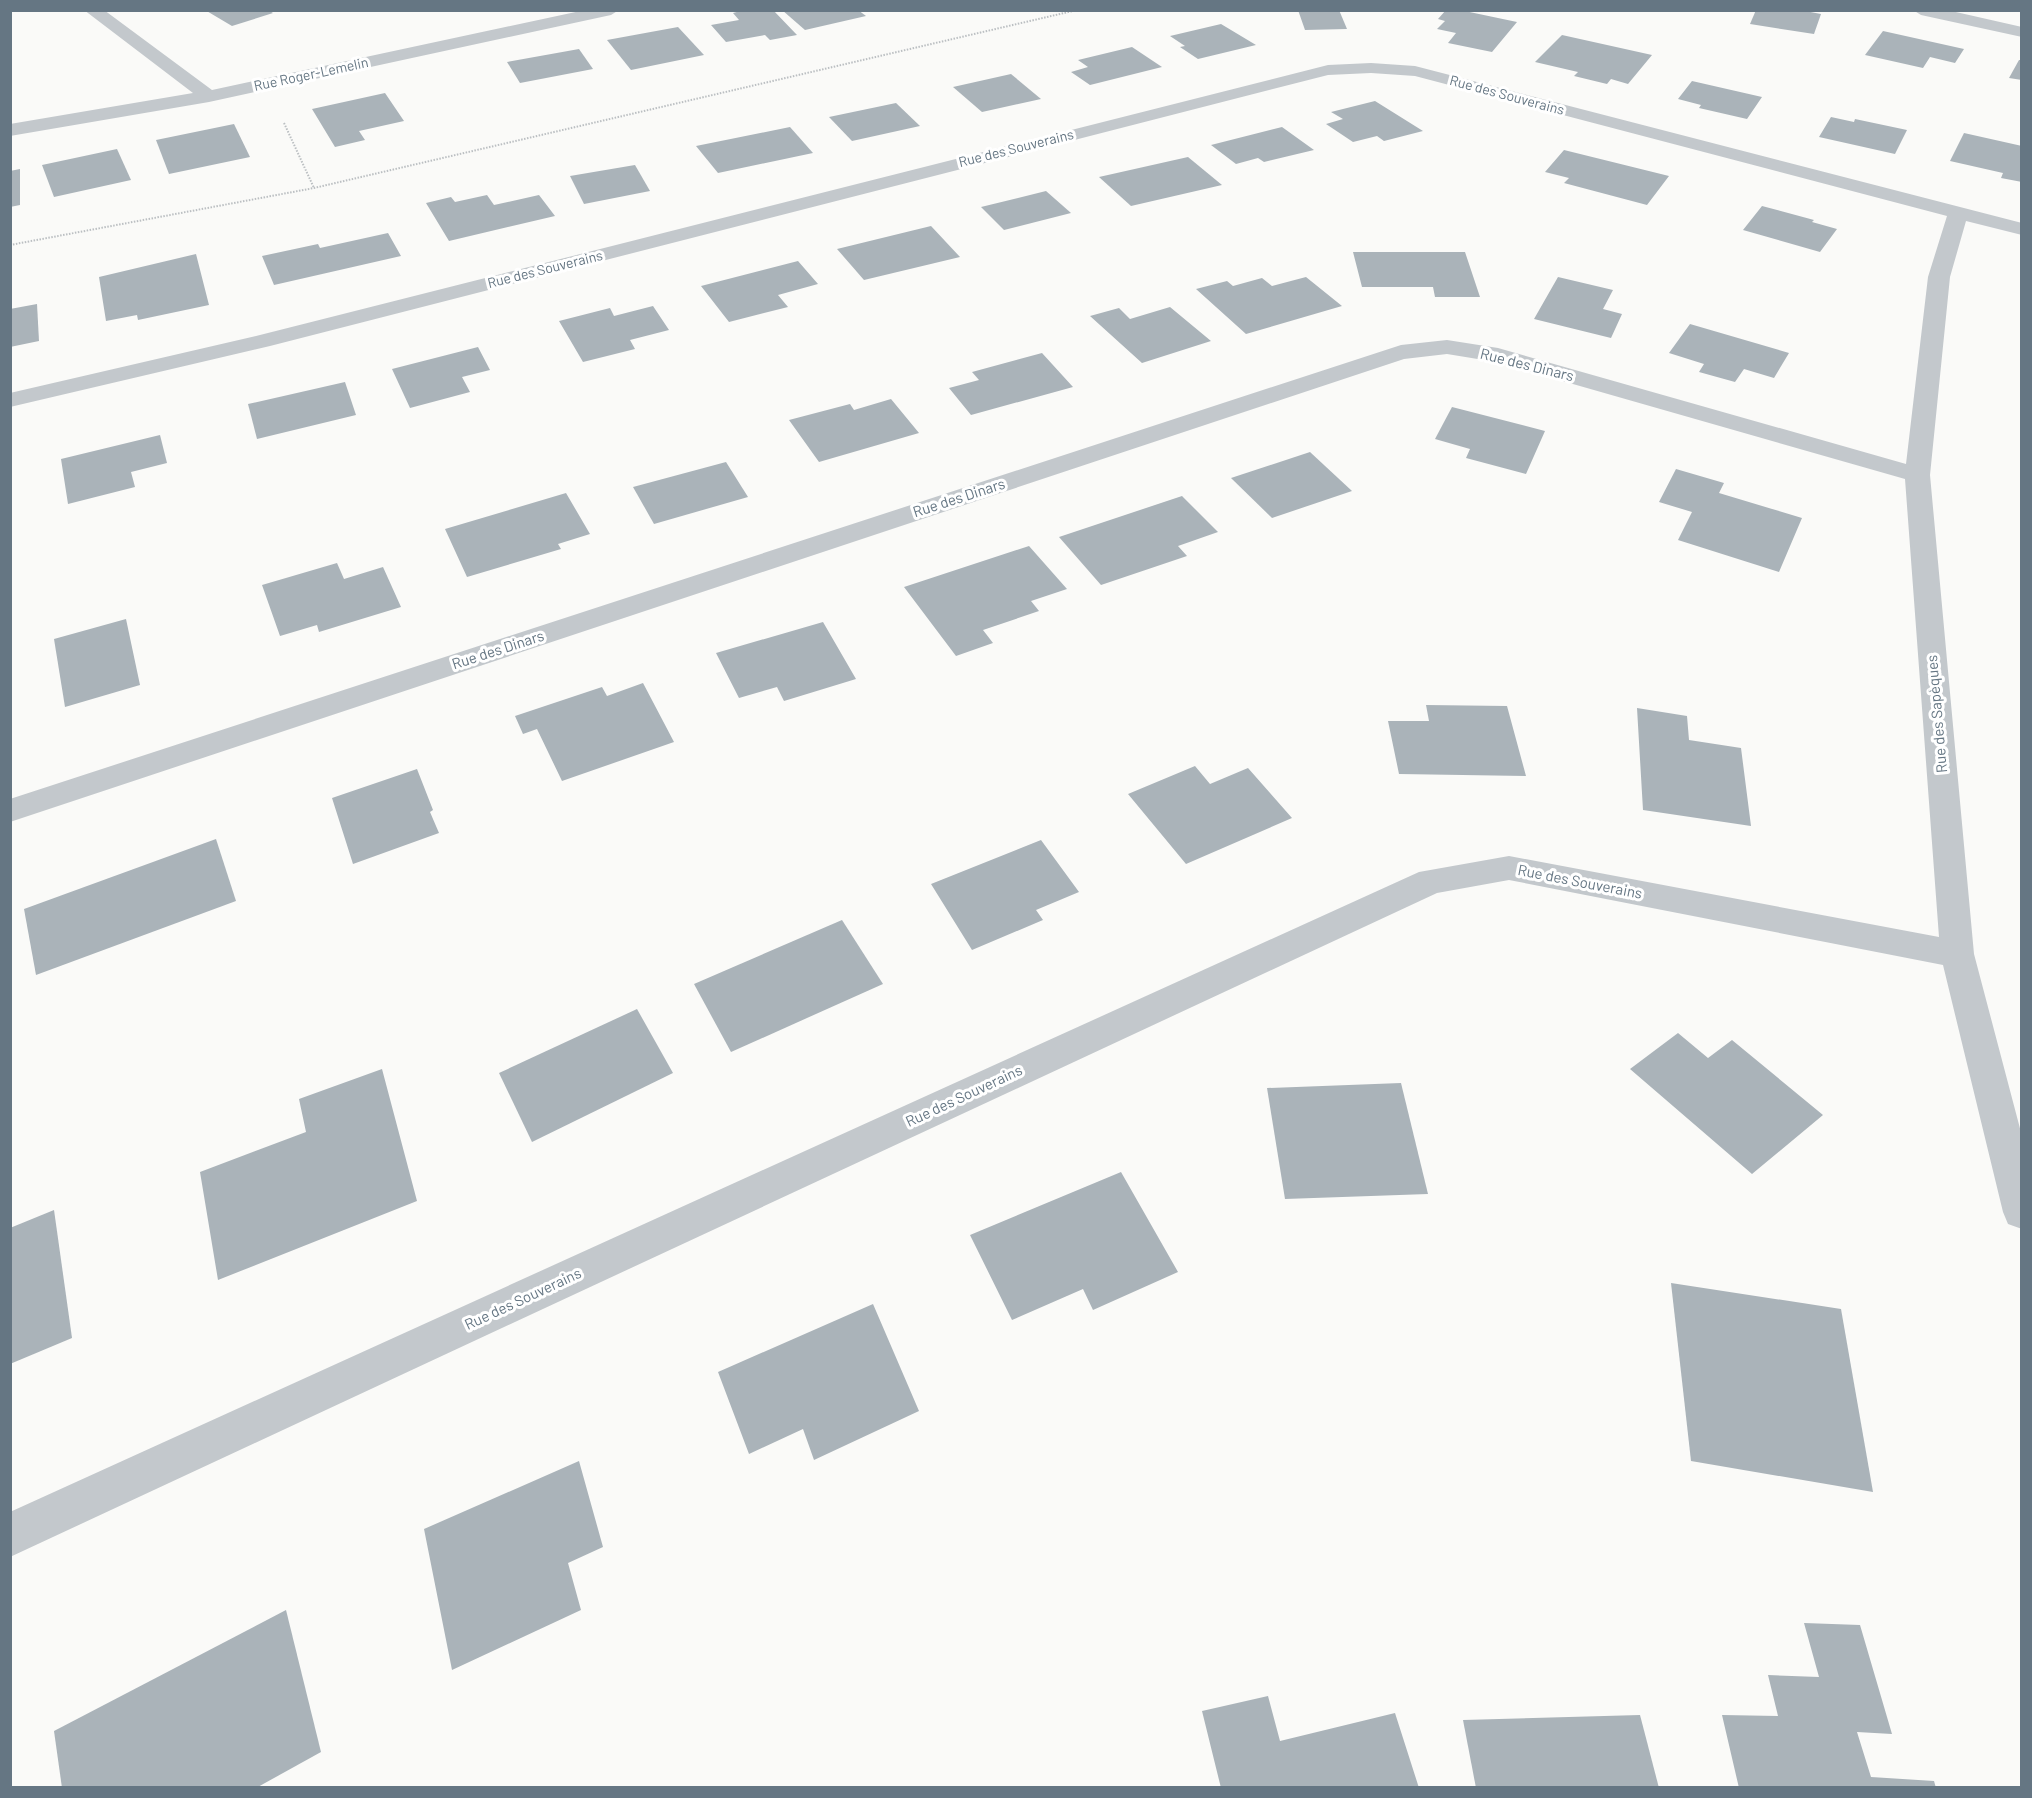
<svg xmlns="http://www.w3.org/2000/svg" width="2032" height="1798" font-family="Barlow,sans-serif">
	<rect width="100%" height="100%" fill="#fafaf8"/>
	<g fill="#aab3b9">
		<path d="M205,10h63l5,3 -41,13z"/>
		<path d="M744,10h29l24,25 -27,5 -5,-5 -39,7 -15,-17 28,-5 -6,-7z"/>
		<path d="M782,10h76l8,6 -61,14z"/>
		<path d="M1298,10h41l8,19 -42,1z"/>
		<path d="M1446,10h14l57,12 -25,30 -44,-9 8,-10 -19,-4 8,-8 -7,-2z"/>
		<path d="M1756,10h44l21,4 -7,20 -64,-10z"/>
		<path d="M1221,24l35,21 -58,14 -18,-12 5,-1 -15,-10z"/>
		<path d="M678,27l26,28 -73,15 -24,-30z"/>
		<path d="M1883,31l81,18 -9,14 -25,-6 -7,11 -58,-13z"/>
		<path d="M1562,35l90,20 -24,29 -17,-5 -4,5 -33,-8 4,-4 -43,-10z"/>
		<path d="M1132,47l30,20 -72,18 -19,-13 17,-5 -10,-7z"/>
		<path d="M579,49l14,20 -73,14 -13,-21z"/>
		<path d="M2019,60h3v20l-13,-2z"/>
		<path d="M1011,74l30,25 -59,13 -29,-25z"/>
		<path d="M1692,81l70,16 -15,22 -48,-11 2,-3 -23,-6z"/>
		<path d="M385,93l19,28 -45,10 6,9 -30,7 -23,-38z"/>
		<path d="M1375,101l48,30 -39,10 -7,-5 -24,6 -27,-18 17,-5 -12,-7z"/>
		<path d="M896,103l24,23 -68,15 -23,-24z"/>
		<path d="M1831,117l23,5 1,-3 52,11 -12,24 -76,-17z"/>
		<path d="M234,124l16,33 -81,17 -13,-34z"/>
		<path d="M790,127l23,26 -95,20 -22,-27z"/>
		<path d="M1282,127l32,23 -50,12 -6,-4 -22,6 -25,-19z"/>
		<path d="M1964,133l58,13v36l-21,-4 2,-5 -53,-12z"/>
		<path d="M117,149l14,31 -77,17 -12,-32z"/>
		<path d="M1564,150l105,26 -22,29 -83,-22 5,-5 -24,-6z"/>
		<path d="M1188,157l34,28 -91,21 -32,-29z"/>
		<path d="M635,165l15,26 -66,13 -14,-28z"/>
		<path d="M20,169v36l-10,2v-36z"/>
		<path d="M1046,191l25,22 -67,17 -23,-23z"/>
		<path d="M487,195l7,10 45,-10 16,21 -106,25 -23,-38 25,-6 4,5z"/>
		<path d="M1762,206l52,14 -2,2 25,7 -17,23 -77,-22z"/>
		<path d="M931,226l29,31 -96,23 -27,-31z"/>
		<path d="M388,233l13,23 -127,29 -12,-29 56,-12 2,4z"/>
		<path d="M1353,252h112l15,45h-45l-2,-10h-71z"/>
		<path d="M196,254l13,51 -71,15 -1,-5 -31,6 -7,-44z"/>
		<path d="M798,261l20,23 -40,11 10,12 -59,15 -28,-36z"/>
		<path d="M1306,277l36,29 -96,28 -50,-45 31,-8 6,5 29,-8 10,8z"/>
		<path d="M1558,277l55,13 -10,19 19,5 -11,24 -77,-19z"/>
		<path d="M37,304l2,37 -29,6v-38z"/>
		<path d="M653,306l16,24 -39,10 5,9 -52,13 -24,-41 51,-13 4,8z"/>
		<path d="M1170,307l41,34 -69,22 -52,-47 29,-8 11,11z"/>
		<path d="M1690,324l99,29 -15,25 -30,-9 -9,13 -36,-10 5,-8 -35,-11z"/>
		<path d="M478,347l12,23 -28,7 8,15 -60,16 -18,-39z"/>
		<path d="M1042,353l31,34 -102,28 -22,-27 30,-8 -7,-8z"/>
		<path d="M345,382l11,33 -99,24 -9,-35z"/>
		<path d="M891,399l28,34 -100,29 -30,-42 61,-16 4,6z"/>
		<path d="M1452,407l93,24 -19,43 -60,-16 4,-9 -35,-10z"/>
		<path d="M160,435l7,28 -36,9 4,15 -67,17 -7,-45z"/>
		<path d="M1310,452l42,39 -80,27 -41,-40z"/>
		<path d="M726,462l22,35 -94,27 -21,-37z"/>
		<path d="M1676,469l48,14 -5,10 83,25 -23,54 -101,-32 14,-28 -33,-10z"/>
		<path d="M566,493l24,41 -32,10 3,5 -94,28 -22,-48z"/>
		<path d="M1182,496l36,36 -40,14 9,10 -86,29 -42,-48z"/>
		<path d="M1029,546l38,43 -36,12 8,10 -56,19 10,13 -37,13 -52,-69z"/>
		<path d="M337,563l7,16 39,-12 18,40 -82,25 -2,-7 -37,11 -18,-51z"/>
		<path d="M126,619l14,66 -75,22 -11,-68z"/>
		<path d="M823,622l33,57 -72,22 -7,-14 -38,11 -23,-45z"/>
		<path d="M643,683l31,59 -112,39 -25,-52 -14,5 -8,-18 87,-29 5,9z"/>
		<path d="M1426,705l81,1 19,70 -127,-2 -11,-53h41z"/>
		<path d="M1637,708l50,8 2,24 52,8 10,78 -108,-16z"/>
		<path d="M1195,766l15,18 38,-16 44,50 -106,46 -58,-70z"/>
		<path d="M417,769l16,41 -3,2 9,21 -86,31 -21,-66z"/>
		<path d="M216,839l20,62 -200,74 -12,-66z"/>
		<path d="M1041,840l38,52 -43,18 7,10 -71,30 -41,-66z"/>
		<path d="M842,920l41,64 -152,68 -37,-68z"/>
		<path d="M637,1009l36,64 -141,69 -33,-69z"/>
		<path d="M1678,1033l30,25 24,-18 91,75 -71,59 -122,-105z"/>
		<path d="M382,1069l35,132 -199,79 -18,-108 106,-40 -7,-33z"/>
		<path d="M1401,1083l27,111 -143,5 -18,-111z"/>
		<path d="M1121,1172l57,100 -85,38 -10,-21 -71,31 -42,-85z"/>
		<path d="M54,1210l18,128 -62,26v-136z"/>
		<path d="M1671,1283l170,26 32,183 -182,-31z"/>
		<path d="M873,1304l46,107 -105,49 -11,-31 -54,25 -31,-82z"/>
		<path d="M579,1461l24,86 -35,16 13,47 -129,60 -28,-141z"/>
		<path d="M286,1610l35,142 -65,36h-194l-8,-57z"/>
		<path d="M1804,1623l56,2 32,109 -35,-2 14,45 63,4 2,7h-197l-17,-73 56,1 -10,-41 51,2z"/>
		<path d="M1268,1696l12,45 115,-28 24,75h-198l-19,-77z"/>
		<path d="M1640,1715l19,73h-183l-13,-68z"/>
	</g>
	<g fill="none" stroke-linecap="round" stroke-linejoin="round">
		<g stroke="#bbbfc2" stroke-width="2" stroke-dasharray="1.5 1.5" stroke-linecap="butt">
			<path d="M284,123l30,65"/>
			<path d="M10,245l304,-57 763,-178"/>
		</g>
		<g fill="#c3c8cc" fill-rule="evenodd">
			<path d="M84,10h20l108,80 373,-80h34l-8,5 -402,87 -199,34v-12l183,-31z"/>
			<path d="M1913,10h34l75,17v10l-101,-22z"/>
			<path d="M1371,63l44,3 607,157v12l-56,-14 -16,56 -20,198 44,479 48,182v93l-14,-5 -5,-12 -60,-247 -434,-85 -72,13 -1427,664v-45l1409,-640 90,-16 430,81 -34,-458 -409,-117 -49,-8 -43,5 -1394,463v-23l1391,-454 46,-5 51,8 408,116 22,-187 19,-61 -532,-140 -44,-3 -43,2 -1058,271 -260,61v-14l250,-58 1068,-270z"/>
		</g>
	</g>
	<g text-anchor="middle" stroke-width="6" stroke-linejoin="round" paint-order="stroke">
		<g font-size="14" fill="#657683" stroke="#fff">
			<text transform="translate(311 74) rotate(-12)" y="5">Rue Roger-Lemelin</text>
			<text transform="translate(1507 95) rotate(15)" y="5">Rue des Souverains</text>
			<text transform="translate(1016 148) rotate(-14)" y="5">Rue des Souverains</text>
			<text transform="translate(545 269) rotate(-14)" y="5">Rue des Souverains</text>
		</g>
		<g font-size="15" fill="#657683" stroke="#fff">
			<text transform="translate(1527 365) rotate(14)" y="5">Rue des Dinars</text>
			<text transform="translate(959 498) rotate(-18)" y="5">Rue des Dinars</text>
			<text transform="translate(498 650) rotate(-18)" y="5">Rue des Dinars</text>
			<text transform="translate(1937 714) rotate(-95)" y="5">Rue des Sapèques</text>
			<text transform="translate(1580 882) rotate(11)" y="5">Rue des Souverains</text>
			<text transform="translate(964 1096) rotate(-25)" y="5">Rue des Souverains</text>
			<text transform="translate(523 1299) rotate(-25)" y="5">Rue des Souverains</text>
		</g>
	</g>
	<rect width="2032" height="1798" fill="none" stroke="#657683" stroke-width="24"/>
</svg>
